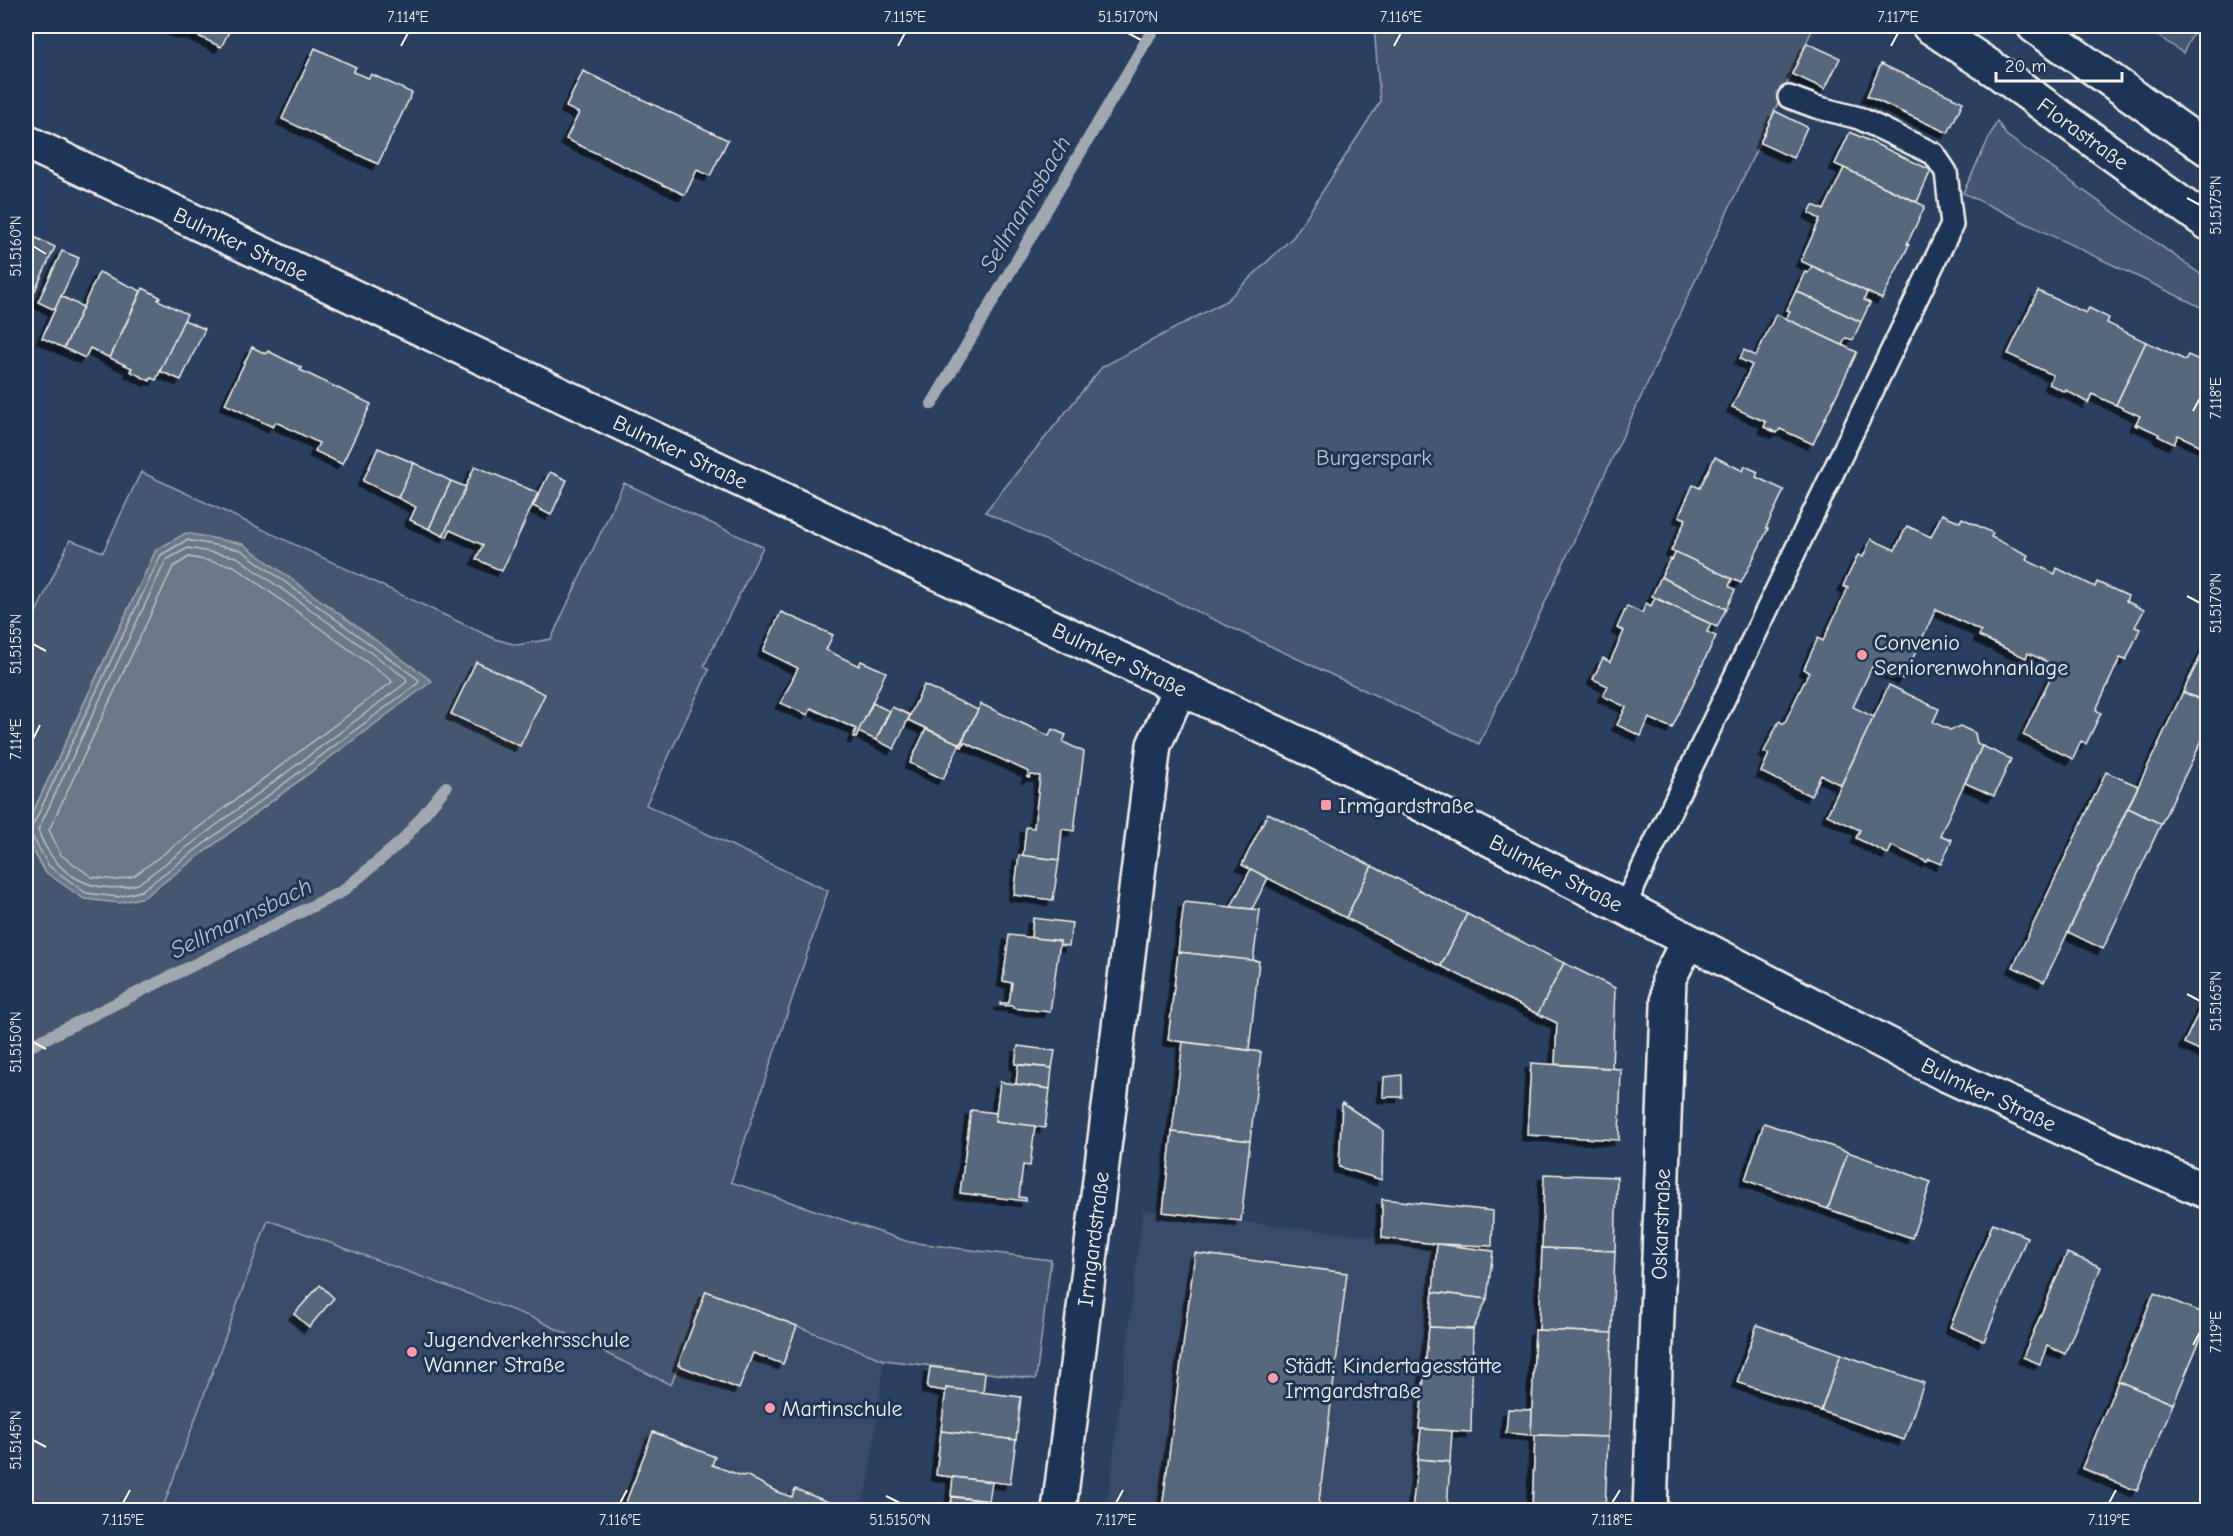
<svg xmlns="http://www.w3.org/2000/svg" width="2233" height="1536" font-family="'Comic Neue',sans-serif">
	<defs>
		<filter id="shadow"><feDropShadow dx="-5.5" dy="5.5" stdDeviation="0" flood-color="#0009"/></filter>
	</defs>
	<rect width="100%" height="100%" fill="#2a4060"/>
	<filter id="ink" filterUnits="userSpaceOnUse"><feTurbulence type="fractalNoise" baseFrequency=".0167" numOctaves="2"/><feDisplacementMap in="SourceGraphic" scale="12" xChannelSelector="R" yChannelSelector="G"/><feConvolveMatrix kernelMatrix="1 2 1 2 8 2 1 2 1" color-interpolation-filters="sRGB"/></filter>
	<g filter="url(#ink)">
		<g fill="#374c69">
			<path d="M1143,1210l294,34 -27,266h-303z"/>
			<path d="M267,1219l269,100 135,66 35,-94 178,69 -16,125 -10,25h-696z"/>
		</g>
		<g fill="#445771" stroke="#9ca4ac" stroke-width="1.5">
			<path d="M1374,26h440l-335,718 -494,-232 117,-145 124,-66 68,-65 86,-134z"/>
			<path d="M2144,26h53l-14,27z"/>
			<path d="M1997,121l9,14 201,144v31l-244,-117z"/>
			<path d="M141,472l354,167 22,6 34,-6 73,-156 139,64 -59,119 5,4 -63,135 182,86 -97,291 178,60 142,18 -15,119 -152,-19 -178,-69 -35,94 -135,-66 -268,-99 -106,290h-136v-674l18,35 112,-321 -130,277v-193l44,-94 33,12z"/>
		</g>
		<path fill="#6a788a" stroke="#a1a8b0" stroke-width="1.5" d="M186,533l57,11 189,137 -288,216 -25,6 -35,-4 -40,-28 -18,-35v-9l130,-277z"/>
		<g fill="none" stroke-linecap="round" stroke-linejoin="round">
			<g stroke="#bdc1c2" stroke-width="1.5">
				<path d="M188,548l49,9 169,121 1,4 -269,202c-45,13 -84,-9 -100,-54l128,-270z"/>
				<path d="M189,557l45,9 156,113 2,3 -258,194 -17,4 -25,-3 -31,-22 -12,-25 124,-263z"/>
				<path d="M26,828l5,-1 3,-4 127,-268 26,-15 54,10 178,130 -1,3 -277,208 -23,6 -32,-4 -37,-27 -16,-28 -7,-3"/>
			</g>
			<g stroke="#a1a8b0" stroke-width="12">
				<path d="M932,404l223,-378"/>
				<path d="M26,1048l317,-157 60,-51 43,-53"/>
			</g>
		</g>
		<g fill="#56677d" stroke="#f4f1e8" stroke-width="1.5" filter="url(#shadow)">
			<path d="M167,26h65l-11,21 -29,-14h-9z"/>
			<path d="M1807,43l33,15 -15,31 -33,-15z"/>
			<path d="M315,48l41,19 -3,5 16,6 2,-4 41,19 -34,71 -96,-45z"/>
			<path d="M1881,64l82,38 -15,31 -81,-37z"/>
			<path d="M583,71l145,69 -18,36 -13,-6 -12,25 -119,-56 13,-26 -13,-6z"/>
			<path d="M1775,111l32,16 -14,31 -33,-15z"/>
			<path d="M1850,132l81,38 -14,32 -82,-38z"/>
			<path d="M1844,168l81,38 -18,38 2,1 -27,54 -81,-38 19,-42 -11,-6 4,-8 11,5z"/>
			<path d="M26,233l29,14 -29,63z"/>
			<path d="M62,251l17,7 -24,52 -17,-8z"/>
			<path d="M1812,266l55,26 -3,8 6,3 -9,19 -65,-31 9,-19 3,1z"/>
			<path d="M99,272l42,19 -31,67 -20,-10 -5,10 -21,-10z"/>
			<path d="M143,288l17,9 -2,3 29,14 -31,66 -5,-2 -1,3 -20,-10 2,-3 -22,-10z"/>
			<path d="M1796,291l65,31 -8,18 -7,-2 -4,7 -56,-26 4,-8 -3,-1z"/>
			<path d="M2038,291l48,22 3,-5 20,10 -2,5 39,19 -30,63 -24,-11 -4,9 -22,-13 -1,2 -16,-8 4,-9 -45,-21z"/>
			<path d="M61,296l22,11 -19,41 -22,-10z"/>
			<path d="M1776,314l81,38 -44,92 -33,-15 -3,4 -13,-6 2,-5 -34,-15 20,-42 -12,-6 4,-9 12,6z"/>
			<path d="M184,320l21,9 -24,51 -21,-9z"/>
			<path d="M2146,342l39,18 3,-5 20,9 -3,6 3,1v78l-30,-14 -4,9 -16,-8 1,-2 -22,-10v2l-2,-1 5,-9 -24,-11z"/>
			<path d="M252,347l14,7 2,-3 34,17 -2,2 71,34 -29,60 -27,-13 4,-8 -43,-21 -3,5 -48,-23z"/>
			<path d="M378,448l36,15 -16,35 -35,-17z"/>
			<path d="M1715,457l28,14 2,-5 13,6 -2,5 28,13 -18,38 2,1 -27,54 -70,-32 15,-32 -7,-3 14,-31 7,3z"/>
			<path d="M414,463l37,18 -22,48 -19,-9 6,-13 -18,-9z"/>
			<path d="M475,466l63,27 -36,78 -26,-12 7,-14 -33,-15 -3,7 -4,-1z"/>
			<path d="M550,472l17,8 -16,35 -18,-9z"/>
			<path d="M451,481l15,6 -23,49 -14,-7z"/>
			<path d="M1942,514l18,8 2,-4 31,15 -2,4 37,18 -2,5 29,14 2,-6 38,19 2,-5 31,14 -2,5 18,9 -9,17 5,2 -14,31 -6,-2 -24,52 5,3 -15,31 -5,-3 -8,18 -50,-24 33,-69 -28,-13 -2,5 -47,-22 2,-5 -45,-22 -33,70 -30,-14 -20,42 21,10 -33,68 -20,-10 -10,21 -50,-24 8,-18 -5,-2 15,-31 5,3 25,-52 -5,-3 14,-31 5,3 25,-53 -5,-2 15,-31 5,2 8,-18 24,11 12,-24 24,11z"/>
			<path d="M1676,552l56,27 -3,7 6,4 -9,19 -65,-32 9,-18 2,1z"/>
			<path d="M1661,577l65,32 -9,18 -65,-31z"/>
			<path d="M1655,598l56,26 -4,8 9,4 -44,92 -23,-10 -8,18 -24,-11 9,-18 -23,-11 5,-10 -15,-7 10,-21 7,4 14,-31 -7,-3 10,-22 15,7 4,-10 5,3z"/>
			<path d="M781,612l52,23 -7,15 33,16 2,-5 25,11 -30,66 -3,-1 3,-8 -45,-21 -3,7 -27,-12 17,-35 -35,-17z"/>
			<path d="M2208,641v62l-25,-11z"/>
			<path d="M476,662l69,32 -25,52 -69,-32z"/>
			<path d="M924,685l54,25 -18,34 -52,-24z"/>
			<path d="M1889,685l50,24 -6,13 17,8 10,-4 15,7 2,10 5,3 -42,89 12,5 -11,24 -12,-5 -2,3 -35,-16 -4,8 -32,-16 4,-8 -33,-15z"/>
			<path d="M2183,692l25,11v25l-47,96 -33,-16z"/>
			<path d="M873,703l16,8 -13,29 -18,-8z"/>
			<path d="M981,704l68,32 3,-7 14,6 -3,7 21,10 -10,79 -12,-2 -3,31 -36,-4 3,-29 8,1 6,-52 -9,-1 -2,3 -2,-1 2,-5 -65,-30 -2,5 -2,-1z"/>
			<path d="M892,707l18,8 -16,34 -18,-9z"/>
			<path d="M926,729l34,15 -17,35 -33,-16z"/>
			<path d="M1982,746l29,13 -17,37 -29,-13z"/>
			<path d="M2106,772l32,14 -94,196 -31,-15z"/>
			<path d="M2128,808l33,16 -58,125 -35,-17z"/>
			<path d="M1268,813l104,53 -26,52 -104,-53z"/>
			<path d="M1019,855l40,5 -6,40 -39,-5z"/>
			<path d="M1372,866l95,48 -26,52 -95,-48z"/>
			<path d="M1251,869l17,9 -16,31 -21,-2z"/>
			<path d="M1184,902l76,8 -7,51 -75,-9z"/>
			<path d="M1467,914l97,49 -26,51 -97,-48z"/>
			<path d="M1033,918l39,5 -3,23 -10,-1 1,-4 -29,-3z"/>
			<path d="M1009,935l51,6 -10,71 -37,-4v-2l-13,-1v-2h9l3,-20 -9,-2z"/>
			<path d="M1178,952l81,9 -10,89 -81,-10z"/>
			<path d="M1564,963l51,25 -3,80 -57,-4 2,-41 -19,-9z"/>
			<path d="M2208,993v61l-24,-11z"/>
			<path d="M1183,1042l78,10 -11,89 -78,-9z"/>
			<path d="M1018,1046l37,5 -3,17 -37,-4z"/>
			<path d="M1531,1063l90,6 -2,71 -92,-5z"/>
			<path d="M1018,1065l34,3 -2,21 -34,-5z"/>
			<path d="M1402,1075v22h-19l1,-20z"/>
			<path d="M1000,1082l50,7 -5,39 -50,-7z"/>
			<path d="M1342,1103l41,27 -1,50 -43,-13z"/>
			<path d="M971,1110l25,3 -1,8 40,5 -5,40 -7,-1 -4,32 7,1v3l-66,-8z"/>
			<path d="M1764,1123l84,29 -20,57 -83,-29z"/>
			<path d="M1172,1132l78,9 -9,80 -78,-9z"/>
			<path d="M1848,1152l83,30 -19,56 -84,-29z"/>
			<path d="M1544,1174l73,3 -2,74 -73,-3z"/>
			<path d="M1382,1199l111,12 -1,35 -55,-2 -55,-6z"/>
			<path d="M1993,1223l34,14 -43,104 -34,-14z"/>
			<path d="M1437,1244l56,7 -6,48 -54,-7z"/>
			<path d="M1542,1248l73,3 -3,82 -73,-3z"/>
			<path d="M1195,1253l152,20 -29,237h-156z"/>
			<path d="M2067,1253l34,14 -36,87 -18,-8 -7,18 -17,-7z"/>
			<path d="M320,1285l14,13 -25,29 -15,-13z"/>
			<path d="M706,1291l91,35 -14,38 -30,-11 -14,36 -61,-24z"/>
			<path d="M1433,1292l54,7 -14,30 -44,-2z"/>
			<path d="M2154,1293l54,22v6l-35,83 -55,-23z"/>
			<path d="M1757,1325l84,29 -20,57 -84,-29z"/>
			<path d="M1429,1327l44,2 -2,103 -52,-3z"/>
			<path d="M1535,1330l77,3 -4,104 -77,-2z"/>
			<path d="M1841,1354l83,29 -20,57 -83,-29z"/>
			<path d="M930,1367l55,6 -2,20 -37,-5v3l-19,-3z"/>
			<path d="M2118,1381l55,23 -36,87 -55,-23z"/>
			<path d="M946,1388l75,9 -5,43 -75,-9z"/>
			<path d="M1508,1409l24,1 -1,25 -25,-2z"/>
			<path d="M1421,1429l31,2 -2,31 -32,-3z"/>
			<path d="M941,1431l75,9 -6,44 -74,-9z"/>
			<path d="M653,1432l62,25 -3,8 30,11 4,-1 31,17 15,5 3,-8 54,21h-226z"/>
			<path d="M1535,1435l73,2 -3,73h-73z"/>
			<path d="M1418,1459l32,3 -3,48h-35z"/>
			<path d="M953,1477l39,5 -3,19 -38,-5z"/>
			<path d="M952,1497l37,4 -1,9h-38z"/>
		</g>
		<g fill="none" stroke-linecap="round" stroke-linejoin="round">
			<g stroke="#f4f1e8" stroke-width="26">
				<path id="lane" d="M1624,907l328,-682 -6,-53 -12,-18 -75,-36 -43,-11 -27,-10"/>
			</g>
			<g stroke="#f4f1e8" stroke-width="38">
				<g id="street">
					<path id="s1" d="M26,142l1318,623 280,142 319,166 145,67 120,52"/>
					<path id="s2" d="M1059,1510l95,-765 26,-58"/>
					<path id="s3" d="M1650,1510l19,-532 19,-37"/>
				</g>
			</g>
			<g stroke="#f4f1e8" stroke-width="38">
				<g id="secondary">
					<path id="s4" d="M1929,26l72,48 207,149"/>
					<path d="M2034,26l174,123"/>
				</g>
			</g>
			<use href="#lane" stroke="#1d3557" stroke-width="21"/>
			<use href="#street" stroke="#1d3557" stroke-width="33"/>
			<use href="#secondary" stroke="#1d3557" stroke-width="33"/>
		</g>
	</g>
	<path fill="none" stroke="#f4f1e8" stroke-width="2" d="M1128,33l13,7M401,46l7,-13M898,46l7,-13M1394,46l7,-13M1891,46l7,-13M2187,198l13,7M33,246l13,8M2193,411l7,-13M2187,596l13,7M33,644l13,7M33,739l7,-14M2187,994l13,7M33,1042l13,7M2193,1345l7,-13M33,1440l13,7M886,1496l14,7M123,1503l7,-13M620,1503l7,-13M1116,1503l7,-13M1612,1503l8,-13M2109,1503l7,-13"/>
	<g fill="#ff9aa2" stroke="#1d3557" stroke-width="2">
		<circle cx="1862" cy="655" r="6"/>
		<rect x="1320" y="799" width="12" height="12" rx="3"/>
		<circle cx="412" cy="1352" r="6"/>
		<circle cx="1273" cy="1378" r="6"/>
		<circle cx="770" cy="1408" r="6"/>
	</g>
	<g text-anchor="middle" stroke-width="6" stroke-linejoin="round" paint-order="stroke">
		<g font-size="22" fill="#f4f1e8" stroke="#1d3557">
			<text dy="8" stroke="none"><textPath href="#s4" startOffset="188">Florastraße</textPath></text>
			<text dy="8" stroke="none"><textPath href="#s1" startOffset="238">Bulmker Straße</textPath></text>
			<text dy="8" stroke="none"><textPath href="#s1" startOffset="724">Bulmker Straße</textPath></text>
			<text dy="8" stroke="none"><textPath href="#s1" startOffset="1210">Bulmker Straße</textPath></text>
			<text dy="8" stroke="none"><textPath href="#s1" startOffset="1696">Bulmker Straße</textPath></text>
			<text dy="8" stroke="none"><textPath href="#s1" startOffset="2182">Bulmker Straße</textPath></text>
			<text dy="8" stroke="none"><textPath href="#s3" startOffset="286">Oskarstraße</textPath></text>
			<text dy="8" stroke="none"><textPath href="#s2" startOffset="273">Irmgardstraße</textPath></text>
		</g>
		<g font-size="22" fill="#bfc3c4" stroke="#1d3557">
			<text x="1374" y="465">Burgerspark</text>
		</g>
		<g font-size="22" fill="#f4f1e8" stroke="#1d3557" text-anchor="start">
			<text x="1874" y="650">Convenio<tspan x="1874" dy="25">Seniorenwohnanlage</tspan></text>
			<text x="1338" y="813">Irmgardstraße</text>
			<text x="424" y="1347">Jugendverkehrsschule<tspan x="424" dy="25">Wanner Straße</tspan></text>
			<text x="1285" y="1373">Städt. Kindertagesstätte<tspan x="1285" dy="25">Irmgardstraße</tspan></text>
			<text x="782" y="1416">Martinschule</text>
		</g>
		<g font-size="24" font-style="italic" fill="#bdc1c2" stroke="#1d3557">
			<text transform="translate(1025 204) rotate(-59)" y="8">Sellmannsbach</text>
			<text transform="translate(241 918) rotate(-26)" y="8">Sellmannsbach</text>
		</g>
	</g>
	<rect width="2233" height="1536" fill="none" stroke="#1d3557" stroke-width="66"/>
	<path d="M1996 72v9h126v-9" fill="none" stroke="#f4f1e8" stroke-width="3"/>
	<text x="2005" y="72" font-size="18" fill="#f4f1e8" stroke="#1d3557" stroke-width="4.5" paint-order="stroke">20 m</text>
	<rect x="33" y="33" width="2167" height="1470" fill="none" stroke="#f4f1e8" stroke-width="2"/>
	<g font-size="15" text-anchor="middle" fill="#f4f1e8">
		<text x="408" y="22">7.114°E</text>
		<text x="905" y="22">7.115°E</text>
		<text x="1128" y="22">51.5170°N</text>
		<text x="1401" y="22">7.116°E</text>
		<text x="1898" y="22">7.117°E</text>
		<text transform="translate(2216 205) rotate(-90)" y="5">51.5175°N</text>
		<text transform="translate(16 246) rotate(-90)" y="5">51.5160°N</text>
		<text transform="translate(2216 398) rotate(-90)" y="5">7.118°E</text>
		<text transform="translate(2216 603) rotate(-90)" y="5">51.5170°N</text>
		<text transform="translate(16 644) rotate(-90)" y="5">51.5155°N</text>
		<text transform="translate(16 739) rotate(-90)" y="5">7.114°E</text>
		<text transform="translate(2216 1001) rotate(-90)" y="5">51.5165°N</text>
		<text transform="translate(16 1042) rotate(-90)" y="5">51.5150°N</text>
		<text transform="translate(2216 1332) rotate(-90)" y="5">7.119°E</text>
		<text transform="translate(16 1440) rotate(-90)" y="5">51.5145°N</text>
		<text x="123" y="1525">7.115°E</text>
		<text x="620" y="1525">7.116°E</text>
		<text x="900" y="1525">51.5150°N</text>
		<text x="1116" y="1525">7.117°E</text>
		<text x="1612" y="1525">7.118°E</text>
		<text x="2109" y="1525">7.119°E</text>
	</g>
</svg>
